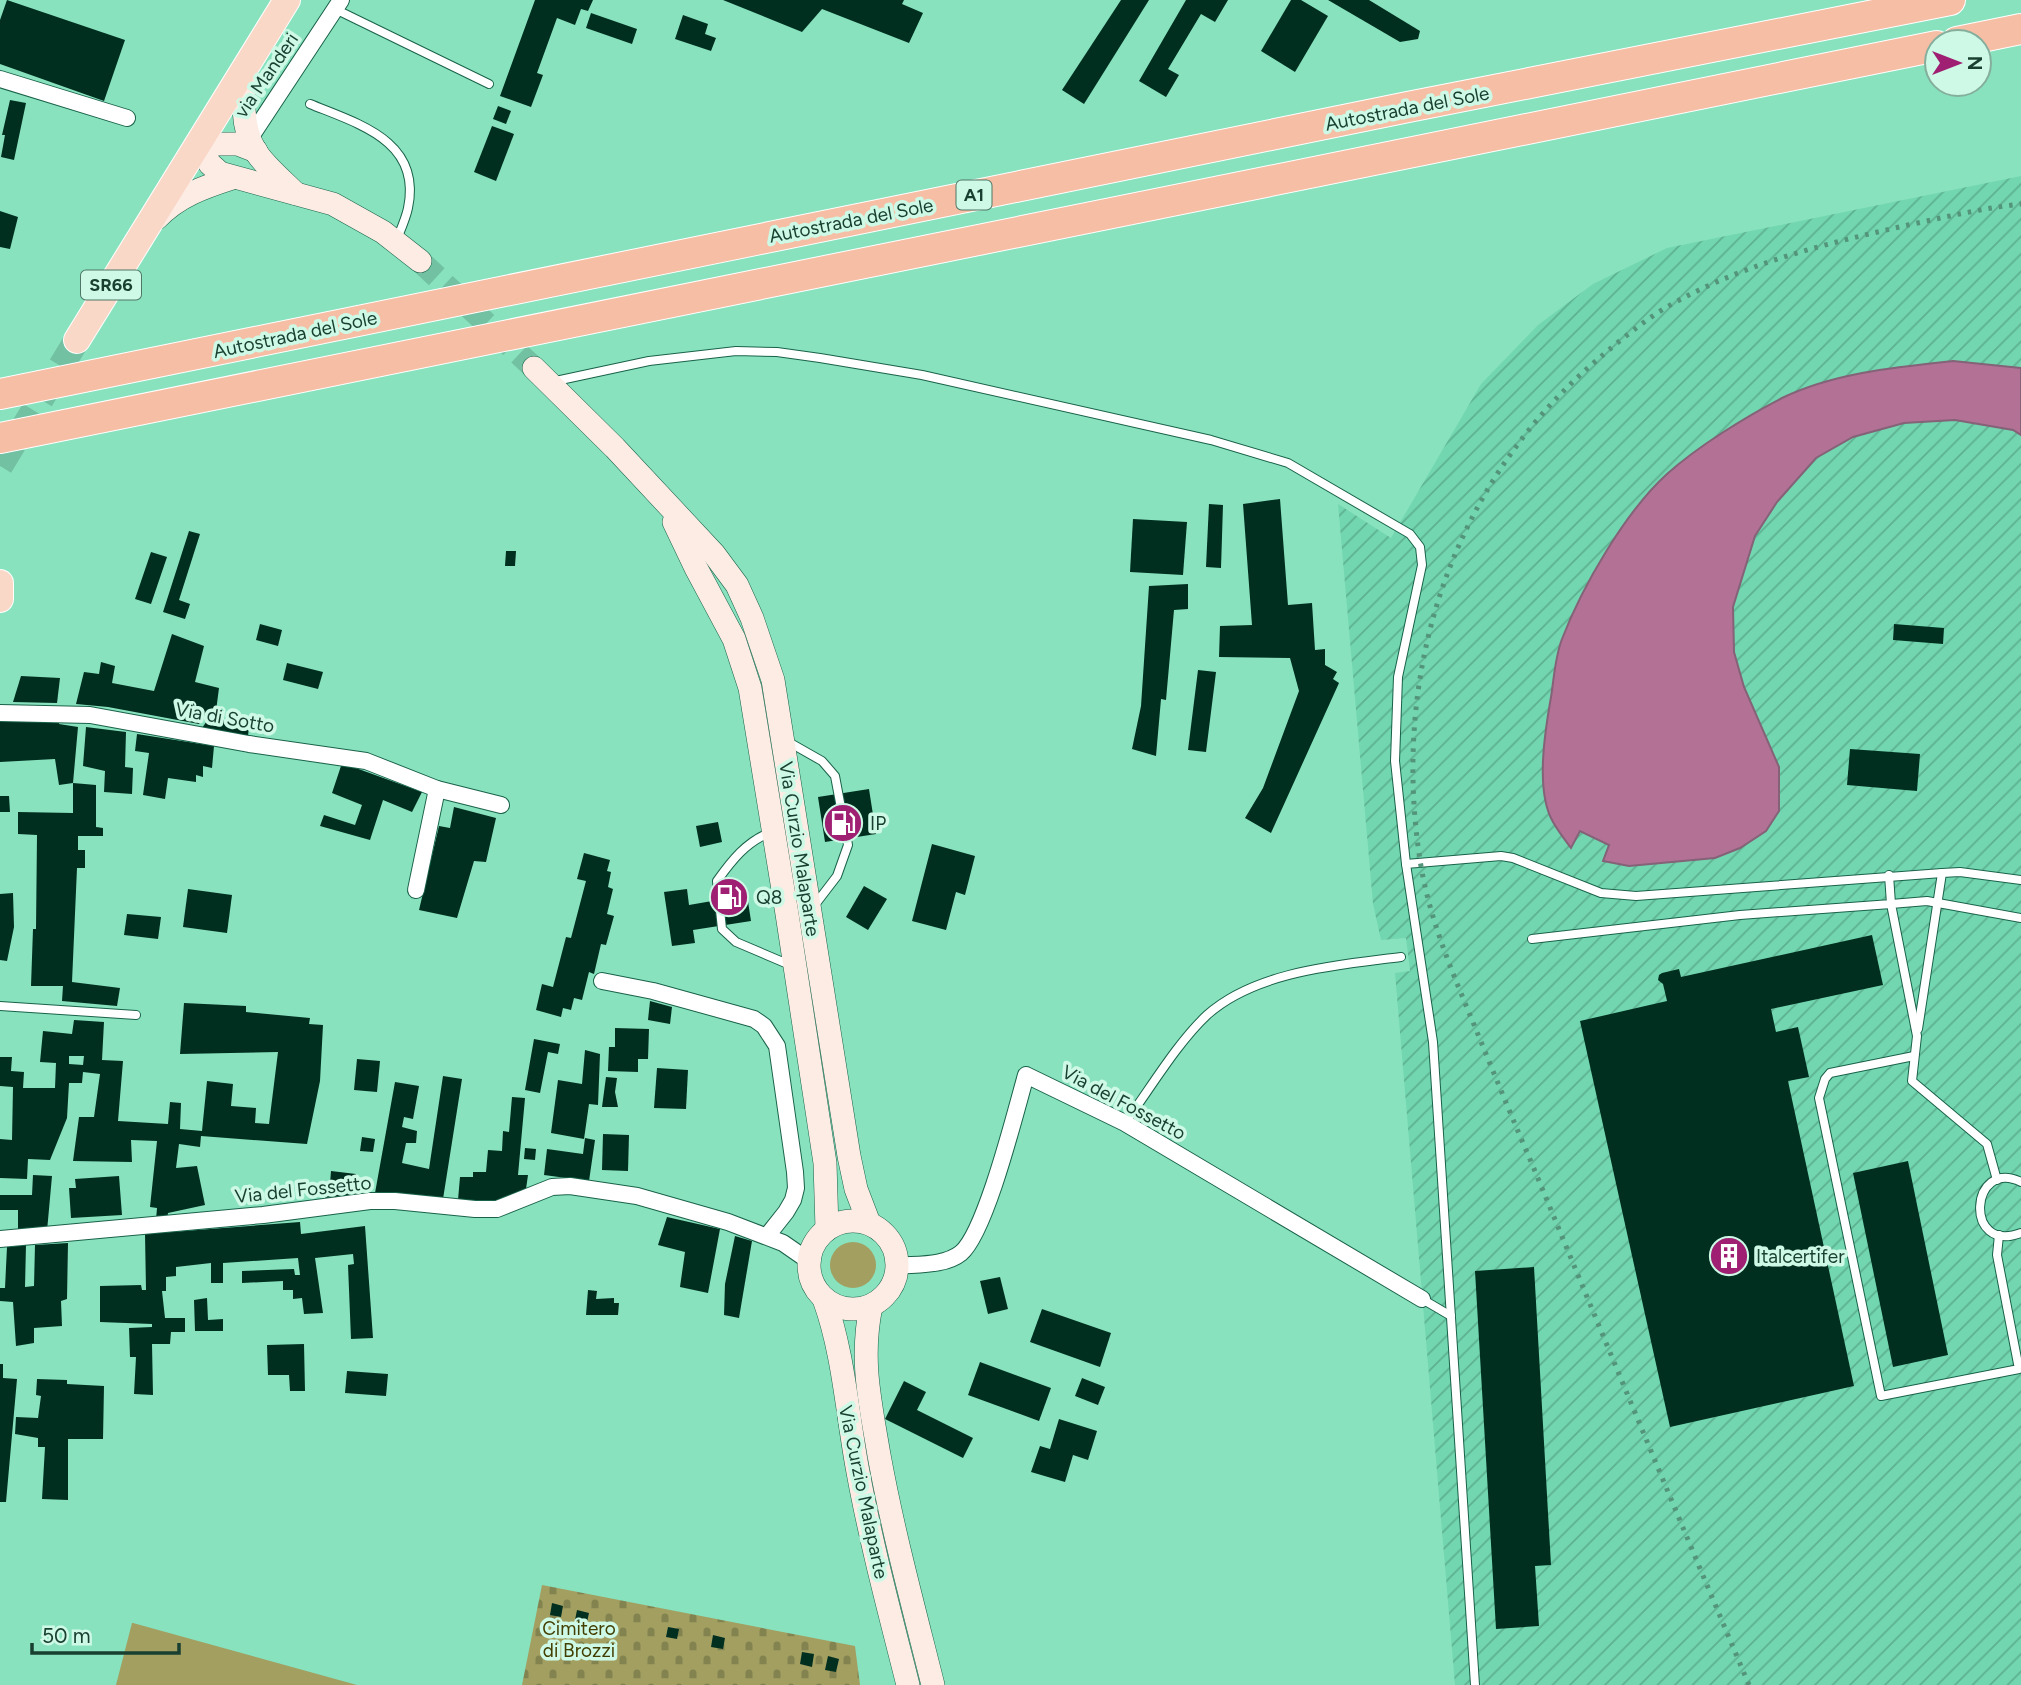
<svg xmlns="http://www.w3.org/2000/svg" width="2021" height="1685" font-family="Figtree,sans-serif">
	<defs>
		<pattern id="industrial-furrows" width="10" height="10" patternUnits="userSpaceOnUse" patternTransform="scale(1.75)"><rect width="10" height="10" fill="#72d7b0"/><path d="M-1 1l2-2M0 10L10 0M9 11l2-2" fill="none" stroke="#5db090"/></pattern>
		<pattern id="cemetery-stones" width="16" height="16" patternUnits="userSpaceOnUse" patternTransform="scale(1.75)"><rect width="16" height="16" fill="#a29f61"/><path d="M2 7V4a2 2 0 0 1 4 0v3zM10 15v-3a2 2 0 0 1 4 0v3z" fill="#838350"/></pattern>
	</defs>
	<rect width="100%" height="100%" fill="#88e2be"/>
	<path fill="url(#industrial-furrows)" d="M2021,176v1509h-566l-60,-712 15,-2 -4,-33 -25,2 -8,-36 -35,-400 53,34 90,-154 57,-59 55,-41 74,-36z"/>
	<g fill="#a29f61">
		<circle cx="853" cy="1265" r="23"/>
		<path d="M132,1623h1l224,62h-241z"/>
	</g>
	<path fill="url(#cemetery-stones)" d="M542,1585l313,61 5,39h-338z"/>
	<path fill="#b27195" stroke="#846277" stroke-width="2" d="M1953,361l68,7v67l-8,-5 -58,-10 -51,3 -51,14 -37,21 -39,44 -22,34 -22,71 1,45 10,35 35,80v44l-13,20 -26,17 -25,10 -86,8 -26,-5 6,-16 -29,-14 -9,17c-6,-8 -13,-17 -18,-26 -18,-31 -8,-91 -2,-125 3,-19 4,-40 11,-58 20,-52 63,-127 105,-165 30,-27 78,-57 115,-76 52,-25 114,-31 171,-37z"/>
	<g fill="#002f20" fill-rule="evenodd">
		<path d="M7,0l118,40 -21,61 -104,-37v-44z"/>
		<path d="M535,0h58l-5,11 -7,-2 -6,16 -18,-7 -20,55 6,2 -12,32 -31,-11z"/>
		<path d="M723,0h181l-2,4 21,9 -14,30 -87,-34 -20,23z"/>
		<path d="M1121,0h28l-65,104 -22,-14z"/>
		<path d="M1186,0h42l-13,22 -14,-8 -33,55 11,6 -13,22 -27,-16z"/>
		<path d="M1291,0h10l27,16 -33,56 -34,-21z"/>
		<path d="M1328,0h41l51,31 -2,8 -18,3z"/>
		<path d="M591,13l46,16 -5,15 -46,-16z"/>
		<path d="M683,15l25,9 -3,10 11,4 -5,13 -36,-12z"/>
		<path d="M10,100l16,3 -12,57 -13,-3 4,-22h-3z"/>
		<path d="M498,106l13,5 -5,13 -13,-5z"/>
		<path d="M492,126l22,8 -18,47 -22,-9z"/>
		<path d="M0,211l18,6 -8,32 -10,-2z"/>
		<path d="M1280,499l8,106 24,-2 3,47 10,-1v16l12,7 -4,7 6,4 -68,150 -26,-15 18,-30 36,-97 -9,-33 -71,-1 1,-31 32,-1 -9,-121z"/>
		<path d="M1209,504l14,1 -2,63 -15,-1z"/>
		<path d="M1133,519l54,3 -4,53 -53,-3z"/>
		<path d="M189,531l11,3 -21,66 11,4 -5,15 -22,-7z"/>
		<path d="M506,551h10l-1,15h-10z"/>
		<path d="M151,552l16,5 -16,47 -16,-5z"/>
		<path d="M1188,584v25l-14,1 -8,90 -5,-1 -5,57 -24,-7 9,-43 8,-120z"/>
		<path d="M260,624l22,6 -4,16 -22,-6z"/>
		<path d="M1894,624l50,4 -1,16 -50,-4z"/>
		<path d="M172,634l32,12 -9,36 24,6 -3,23h-5l-12,13 -91,-17 -32,-3 8,-32 15,2 2,-12 14,4 -3,17 42,8z"/>
		<path d="M287,663l36,9 -5,17 -35,-9z"/>
		<path d="M1198,670l18,2 -10,80 -18,-2z"/>
		<path d="M21,676l39,2 -3,25 -44,-1z"/>
		<path d="M209,718l40,6 -1,13 -46,-9z"/>
		<path d="M0,721h59v3l19,3 -5,56 -14,2 -4,-26 -55,3z"/>
		<path d="M86,727l40,5 -1,35 8,1 -1,26 -28,-2 1,-21 -22,-5z"/>
		<path d="M137,734l77,12 -2,22 -9,-2v11l-7,-2v7l-28,-4 -3,21 -22,-4 6,-42 -14,-2z"/>
		<path d="M1850,749l70,5 -3,37 -70,-6z"/>
		<path d="M342,763l80,29 -10,20 -29,-12 -13,40 -50,-14 4,-11 31,10 7,-20 -30,-12z"/>
		<path d="M73,783l23,2v42l7,1v8h-25v14h7v18h-8l-5,114 48,6 -3,18 -55,-5 1,-15h-32l2,-57h3l1,-94 -19,-1v-22l55,1z"/>
		<path d="M869,789l7,45 -51,8 -7,-45z"/>
		<path d="M0,796h9l1,16h-10z"/>
		<path d="M454,807l42,11 -10,44 -12,-1 -17,57 -38,-8 20,-84 11,2z"/>
		<path d="M718,822l4,20 -22,5 -4,-21z"/>
		<path d="M932,844l43,12 -10,39 -9,-3 -10,38 -34,-9z"/>
		<path d="M584,853l26,7 -3,11 4,1 -3,15 5,2 -6,25 7,2 -8,29 -5,-1 -7,30 -5,-2 -7,28 -8,-2 -3,12 -8,-2 -2,9 -25,-7 6,-26 11,3 13,-50 5,1 15,-57 -9,-2z"/>
		<path d="M864,886l23,13 -19,31 -22,-13z"/>
		<path d="M188,889l44,6 -5,38 -44,-6z"/>
		<path d="M687,889l2,16 58,-10 4,26 -58,9 2,13 -23,3 -8,-54z"/>
		<path d="M13,893l1,34 -7,34 -7,-1v-66z"/>
		<path d="M127,914l34,3 -3,22 -34,-4z"/>
		<path d="M1872,935l11,50 -112,24 5,23 22,-5 11,50 -21,4 66,305 -184,41 -90,-406 87,-20 -4,-17 -5,-4 1,-5 3,-2 17,-4 2,8z"/>
		<path d="M650,1001l22,6 -2,17 -22,-4z"/>
		<path d="M184,1003l62,3v6l64,6 -1,6 14,1 -3,56 -13,63 -106,-8 -1,11 -21,-3 -3,24 21,-2 8,39 -37,8 -1,8 -11,-1 1,-12 -7,-1 7,-66 -26,-1 1,22 -59,-1 6,-44h15l6,-43 -17,-2 -1,11h-13l-2,35 -17,42 -22,-1 -1,20 -27,-1v-39l12,1 1,-53 -13,-1v-29h12l-1,14 13,1 -1,16h32l1,-25 -16,-1 3,-31 29,3 2,-14 30,2 -2,38 21,1 -5,60 50,3 2,-22 11,1 -1,26 22,2 5,-50 26,3 -2,22 25,2 -1,15 14,1 9,-72 -98,2zM69,1056h15l-1,9 -14,-1z"/>
		<path d="M615,1028l34,1 -1,30h-10v13l-30,-1 1,-24h6z"/>
		<path d="M534,1039l26,5 -2,10 -10,-2 -8,41 -15,-3z"/>
		<path d="M585,1050l15,4 -2,51 -9,-1 -5,35 -33,-6 7,-53 24,4z"/>
		<path d="M357,1059l23,2 -3,31 -23,-2z"/>
		<path d="M657,1068l31,2 -2,39 -32,-1z"/>
		<path d="M443,1076l19,3 -19,120 -68,-6 20,-111 24,4 -6,33 -9,-2 -2,10 15,4 -1,12h-10l-4,20 27,6z"/>
		<path d="M606,1077l11,1 -2,14 3,15h-16z"/>
		<path d="M512,1097l13,1 -7,77h10l-2,14 -28,14 -40,-3 2,-23h13v-5h13l2,-22 14,1 1,-20 6,1z"/>
		<path d="M603,1134l26,1 -1,36 -26,-1z"/>
		<path d="M362,1137l13,2 -2,13 -13,-1z"/>
		<path d="M585,1138l10,2 -6,41 -45,-6 3,-26 36,5z"/>
		<path d="M525,1148l11,1 -1,11 -11,-1z"/>
		<path d="M1908,1161l40,194 -55,12 -40,-194z"/>
		<path d="M331,1171l25,3 3,20 -34,4v-12l5,-2z"/>
		<path d="M33,1175l19,1 -5,55 -29,1v-22h-18v-15h32z"/>
		<path d="M119,1176l3,39 -51,3 -2,-30h7l-1,-9z"/>
		<path d="M667,1217l53,12 -12,64 -28,-6 5,-35 -27,-7z"/>
		<path d="M300,1222l1,12 64,-8 8,112 -22,1 -3,-74 6,-1 -1,-10 -38,4 8,55 -19,1 -2,-16 -9,1v-9h-10v-9l-41,2v-12l52,-2 1,6h5l-2,-17 -75,5v20h-12v-20l-35,4v9l-10,1v14h-4l3,27h20v14h-14l-1,12h-18l1,51 -19,-1 2,-37h-6l-1,-29 23,-1v-3l-52,-2v-36l41,-1 1,5h4l-1,-56z"/>
		<path d="M735,1236l17,5 -13,77 -15,-3 1,-31z"/>
		<path d="M68,1243l-1,56 -6,2 1,25 -28,2v15l-18,3 -3,-44 -13,-1v-13h5l2,-41 19,-2 -1,42 9,-1 1,-41z"/>
		<path d="M1534,1267l17,298 -16,1 4,60 -43,3 -21,-358z"/>
		<path d="M1000,1277l8,32 -20,5 -8,-33z"/>
		<path d="M588,1290l9,1 -1,8 18,-1v5h5l-1,12h-32z"/>
		<path d="M207,1298l1,22 15,-1v12h-28l-1,-31z"/>
		<path d="M1042,1309l69,24 -11,34 -70,-25z"/>
		<path d="M304,1344l1,47h-15l-1,-16h-21l-1,-30z"/>
		<path d="M980,1362l71,26 -12,33 -71,-26z"/>
		<path d="M0,1364h3v14l14,1 -11,123h-6z"/>
		<path d="M347,1371l41,3 -2,22 -41,-3z"/>
		<path d="M1082,1378l23,9 -7,18 -23,-9z"/>
		<path d="M37,1379l30,1v4l37,2 -1,53h-35v61l-26,-1 3,-52h-7v-9l-23,-4 1,-17 22,1 3,-22 -5,-1z"/>
		<path d="M904,1381l22,11 -9,18 56,28 -10,20 -78,-39z"/>
		<path d="M1059,1419l38,12 -9,29 -15,-5 -8,27 -34,-10 9,-26 10,3z"/>
		<path d="M552,1603l11,3 -2,11 -11,-2z"/>
		<path d="M577,1610l12,3 -2,9 -12,-2z"/>
		<path d="M668,1627l11,2 -2,10 -11,-2z"/>
		<path d="M713,1635l12,3 -2,11 -12,-2z"/>
		<path d="M802,1652l12,2 -2,13 -12,-3z"/>
		<path d="M828,1656l11,3 -3,13 -11,-2z"/>
	</g>
	<g fill="none" stroke-linecap="round" stroke-linejoin="round">
		<path stroke="#72c1a2" stroke-width="23" stroke-dasharray="23 11" stroke-linecap="butt" d="M420,261l114,107"/>
		<path stroke="#72c1a2" stroke-width="26" stroke-dasharray="26 13" stroke-linecap="butt" d="M0,466l77,-126"/>
		<g stroke="#19624a" stroke-width="10">
			<g id="lane">
				<path d="M335,9l154,75"/>
				<path d="M310,104c49,20 112,37 98,104 -2,10 -7,21 -11,31"/>
				<path d="M551,382l98,-21 87,-10 41,1 43,6 102,17 289,65 77,23 122,71 10,13 2,18 -24,112 -3,84 11,103"/>
				<path d="M785,740l37,21 13,15 13,69 -11,31 -23,30"/>
				<path d="M771,832c-25,10 -39,28 -54,49l5,48 14,13 54,23"/>
				<path d="M1532,939l208,-24 151,-11 -2,-29"/>
				<path d="M0,1006l136,9"/>
				<path d="M1918,1029l24,-156"/>
				<path d="M1914,1056l-84,17 -5,6 -6,19 62,298 138,-27 -22,-114 2,-20"/>
				<path d="M1125,1123c25,-34 52,-80 82,-108 49,-44 132,-50 194,-58"/>
				<path d="M1997,1180l-10,-36 -75,-63 5,-45 -26,-132 36,-3 94,17"/>
				<path d="M2021,1182c-51,-25 -58,73 0,51"/>
				<path d="M1422,1299l29,17"/>
				<path d="M1475,1685l-42,-643 -27,-178 95,-8 12,2 88,35 35,3 306,-23 18,-1 61,8"/>
			</g>
		</g>
		<g stroke="#19624a" stroke-width="18">
			<g id="street">
				<path d="M0,79l127,39"/>
				<path d="M250,138l91,-138"/>
				<path d="M0,713l90,2 159,29 117,17 71,28 64,16"/>
				<path d="M416,890l21,-101"/>
				<path d="M602,981l51,10 101,28 10,7 13,20 18,126 1,16 -3,12 -7,12 -19,24"/>
				<path d="M0,1239l263,-24 107,-14h25l80,8h22l55,-22 18,-1 67,10 91,26 55,21 26,18"/>
				<path d="M897,1266c20,-2 48,0 64,-13 25,-21 55,-143 65,-178l99,48 297,176"/>
			</g>
		</g>
		<g stroke="#19624a" stroke-width="24">
			<g id="secondary">
				<path d="M247,66c-4,27 -7,61 9,86 10,15 26,28 39,41"/>
				<path d="M256,151l-18,-7h-41l13,20 10,9 113,31 50,28 37,29"/>
				<path d="M157,218c21,-22 47,-31 75,-40"/>
				<path d="M534,368l81,80 99,106 23,31 15,33 21,62 76,476 7,33 13,34"/>
				<path d="M674,522l22,46 38,71 16,49 37,226 38,249 2,66"/>
				<circle cx="853" cy="1265" r="44"/>
				<path d="M824,1299c20,55 23,115 34,173 13,71 32,142 50,213"/>
				<path d="M871,1306c-11,54 -1,95 8,149 14,77 35,154 54,230"/>
			</g>
		</g>
		<g stroke="#fff" stroke-width="28">
			<g id="primary">
				<path d="M77,340l210,-340"/>
				<path d="M0,583v16"/>
			</g>
		</g>
		<g stroke="#fff" stroke-width="32">
			<g id="highway">
				<path d="M1957,42l64,-13"/>
				<path d="M0,394l1408,-287 542,-107"/>
				<path d="M0,438l1937,-392"/>
			</g>
		</g>
		<use href="#lane" stroke="#fff" stroke-width="8"/>
		<use href="#street" stroke="#fff" stroke-width="16"/>
		<use href="#secondary" stroke="#fcece4" stroke-width="23"/>
		<use href="#primary" stroke="#fad8c8" stroke-width="26"/>
		<use href="#highway" stroke="#f6bea4" stroke-width="30"/>
		<path stroke="#53947a" stroke-width="5" stroke-dasharray="3.5 7" stroke-linecap="butt" d="M1749,1685c-73,-173 -145,-347 -217,-521 -19,-44 -37,-88 -55,-132 -23,-56 -48,-112 -57,-172 -29,-187 31,-376 177,-500 21,-18 44,-37 68,-52 76,-44 159,-64 243,-83 38,-8 75,-17 113,-21"/>
	</g>
	<defs>
		<g id="fuel-disc" transform="scale(2.0125)"><circle r="9.5" fill="#9f2073" stroke="#cef9e6"/><path d="M-5.5-6h7V0h2V4h1.3V-2.5L3-4.5l.8-.8L6-3V5H2.5V1h-1V6h-7ZM-4.2-4.7v3.2H.2V-4.7Z" fill="#fff"/></g>
		<g id="building-disc" transform="scale(2.0125)"><circle r="9.5" fill="#9f2073" stroke="#cef9e6"/><path d="M-4-6H4V6H1V3H-1V6H-4ZM-2.5-4.3h1.7v1.8h-1.7ZM.8-4.3h1.7v1.8H.8ZM-2.5-1h1.7V.8h-1.7ZM.8-1h1.7V.8H.8Z" fill="#fff"/></g>
	</defs>
	<g fill-rule="evenodd">
		<use href="#fuel-disc" x="843" y="823"/>
		<use href="#fuel-disc" x="729" y="897"/>
		<use href="#building-disc" x="1729" y="1256"/>
	</g>
	<g text-anchor="middle" stroke-width="7" stroke-linejoin="round" paint-order="stroke">
		<g fill="#cef9e6" stroke="#4f7767" stroke-width="2">
			<rect x="956.5" y="180.5" width="35" height="29" rx="5"/>
			<rect x="81" y="270.5" width="60" height="29" rx="5"/>
		</g>
		<g font-size="18" font-weight="bold" fill="#183f30">
			<text x="974" y="201">A1</text>
			<text x="111" y="291">SR66</text>
		</g>
		<g font-size="19" fill="#183f30" stroke="#cef9e6">
			<text transform="translate(266 75) rotate(-56)" y="7">via Manderi</text>
			<text transform="translate(1407 108) rotate(-11)" y="7">Autostrada del Sole</text>
			<text transform="translate(851 220) rotate(-11)" y="7">Autostrada del Sole</text>
			<text transform="translate(295 334) rotate(-12)" y="7">Autostrada del Sole</text>
			<text transform="translate(225 717) rotate(10)" y="7">Via di Sotto</text>
			<text transform="translate(800 849) rotate(81)" y="7">Via Curzio Malaparte</text>
			<text transform="translate(1124 1102) rotate(28)" y="7">Via del Fossetto</text>
			<text transform="translate(303 1189) rotate(-6)" y="7">Via del Fossetto</text>
			<text transform="translate(864 1492) rotate(78)" y="7">Via Curzio Malaparte</text>
		</g>
		<g font-size="19" fill="#183f30" stroke="#cef9e6" text-anchor="start">
			<text x="870" y="830">IP</text>
			<text x="756" y="904">Q8</text>
			<text x="1756" y="1263">Italcertifer</text>
		</g>
		<g font-size="19" fill="#423e02" stroke="#cef9e6">
			<text x="579" y="1635">Cimitero<tspan x="579" dy="22">di Brozzi</tspan></text>
		</g>
	</g>
	<g transform="translate(1958 63) rotate(90)"><circle r="33" fill="#cef9e6" stroke="#85af9d" stroke-width="2"/>
	<path d="M0-5L12 26L0 18L-12 26Z" fill="#9f2073"/>
	<text y="-10" font-size="19" font-weight="bold" text-anchor="middle" fill="#183f30">N</text>
	</g>
	<path d="M32 1643v10h147v-10" fill="none" stroke="#183f30" stroke-width="3.5"/>
	<text x="42" y="1643" font-size="21" fill="#183f30" stroke="#cef9e6" stroke-width="5" paint-order="stroke">50 m</text>
</svg>
